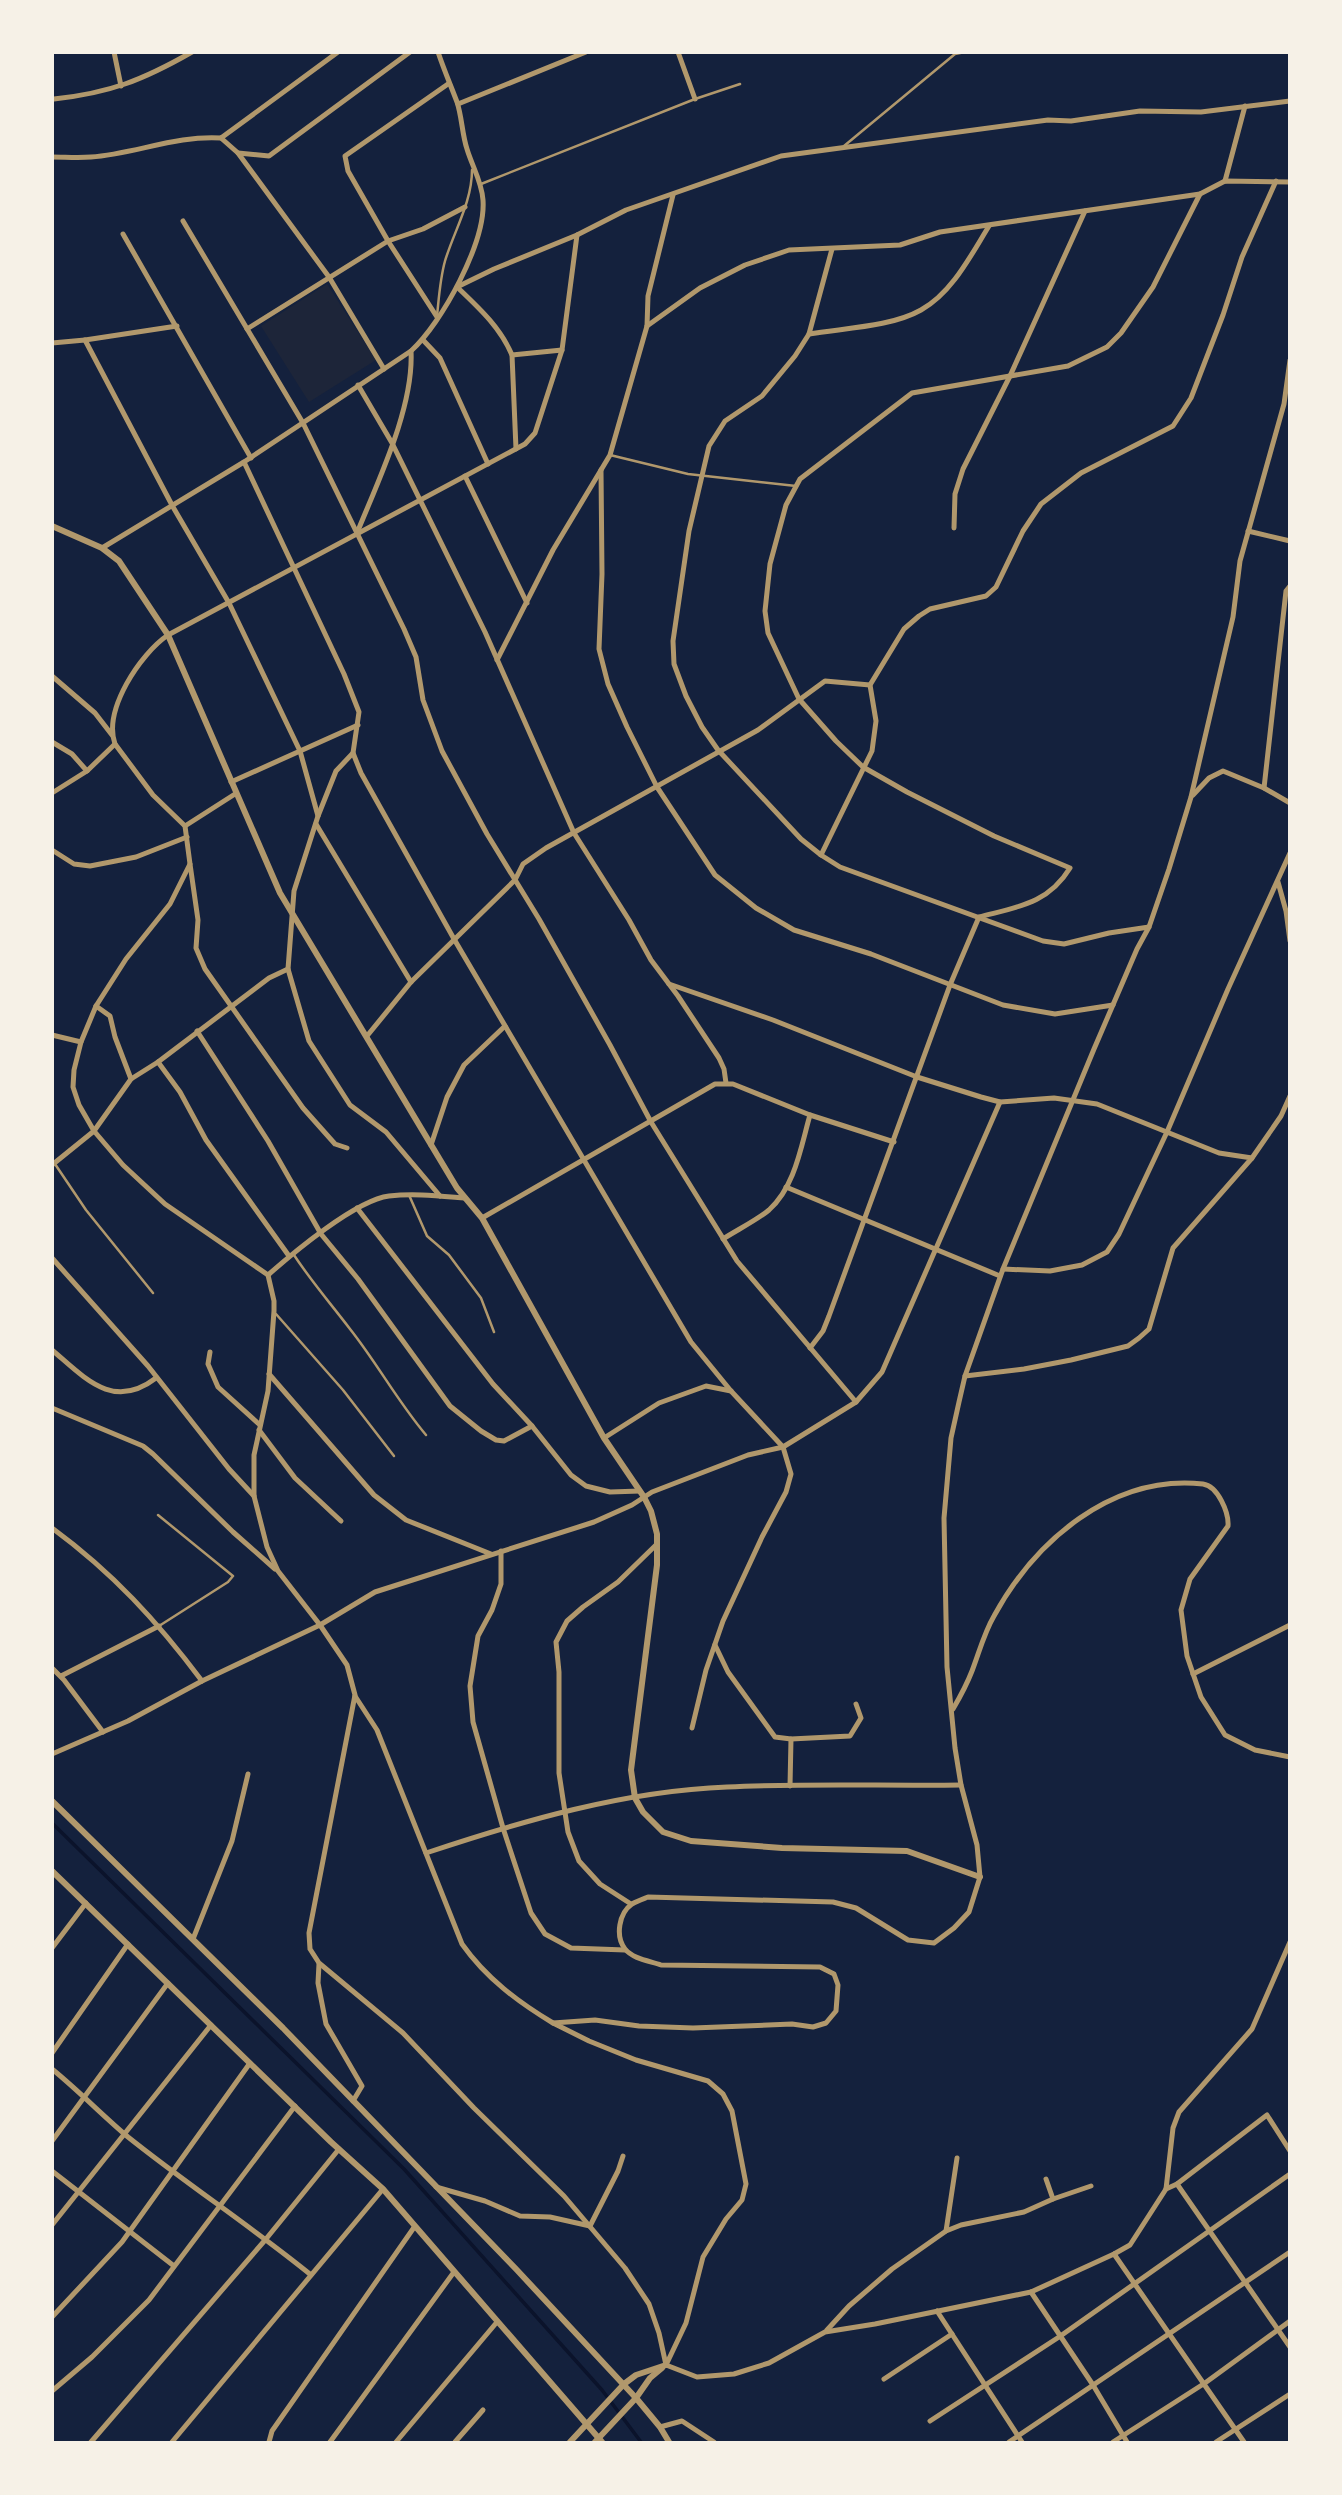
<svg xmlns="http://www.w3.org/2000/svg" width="1342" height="2495" font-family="Jost,sans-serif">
	<rect width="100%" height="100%" fill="#14213d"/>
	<path fill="#1d2539" d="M327,284l49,76 -67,42 -48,-76z"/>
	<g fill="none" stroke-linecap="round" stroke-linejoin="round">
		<path stroke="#0b132b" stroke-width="3.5" d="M52,1823l352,346 198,221 39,52"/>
		<g stroke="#b1986c" stroke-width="2.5">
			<path d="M844,146l111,-92 10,-2"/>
			<path d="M481,184l214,-85 45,-15"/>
			<path d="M437,316c2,-19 3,-37 8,-55 9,-30 27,-59 27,-91"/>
			<path d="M610,455l78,19 108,12"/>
			<path d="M55,1164l31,46 67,83"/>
			<path d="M409,1195l18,41 22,19 32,43 13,34"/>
			<path d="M294,1255c17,26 37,49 56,74 27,34 48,73 76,106"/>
			<path d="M276,1314l67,76 51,66"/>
			<path d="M158,1515l75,61 -5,6 -69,44"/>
		</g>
		<g stroke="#b1986c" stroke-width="5">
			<path d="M114,52l7,34"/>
			<path d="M678,52l17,47"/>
			<path d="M54,99c56,-6 89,-19 138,-47"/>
			<path d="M458,104l128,-52"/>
			<path d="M221,138l17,15 91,124 55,92"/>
			<path d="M238,153l31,3 141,-104"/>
			<path d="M52,157c13,0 26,1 39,0 43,-3 86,-22 130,-19l117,-86"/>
			<path d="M1225,181l20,-75"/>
			<path d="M673,195l-25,101 -1,30 -37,129 -9,15 1,104 -3,75 9,35 19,43 30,60 58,88 41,33 38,22 77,24 132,51 52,9 58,-9"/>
			<path d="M183,221l120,202 101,206 12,28 7,43 19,51 45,83 52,85 71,126 41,77 86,139 119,141"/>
			<path d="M123,234l128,224"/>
			<path d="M577,235l-15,115 -27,83 -10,11 -357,191c-28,19 -65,75 -53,109l38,51 32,31 5,38 -20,40 -44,55 -30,47 -15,36 -7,28 -1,17 6,18 15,26 29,34 42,39 103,71 6,26v10l-6,80 -14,64v41l13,51 11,24 42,54 27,40 8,30 -46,238 1,16 9,14 84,70 71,75 90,88 61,72 24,36 10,29 7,32"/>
			<path d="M832,249l-23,85 -14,22 -33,40 -37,25 -16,25 -20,85 -16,110 1,23 12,32 16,31 16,23 83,89 20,16 19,12 203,74 21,3 45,-11 40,-6"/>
			<path d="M437,317l-49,-76 -40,-70 -3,-15 103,-72"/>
			<path d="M647,326l53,-38 45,-23 44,-15 111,-5 40,-13 260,-38 25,-13 65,1"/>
			<path d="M247,329l141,-88 35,-12 42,-22"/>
			<path d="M809,334c35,-6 82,-7 112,-24 31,-17 50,-55 68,-84"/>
			<path d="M85,340l92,-14"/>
			<path d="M423,340l17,18 48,106"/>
			<path d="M52,343l33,-3 88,167 56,96 71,148 18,65"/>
			<path d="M512,355l50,-5"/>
			<path d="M358,385l34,58 93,189 89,201 55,87 22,40 27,36 41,62 5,11 2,14"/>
			<path d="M516,449l-4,-94c-12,-28 -33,-47 -55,-68l37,-18 83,-34 49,-25 155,-54 267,-36 23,1 69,-10 61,1 89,-11"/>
			<path d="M244,462l100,212 15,38 -6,41 8,20 93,166 237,403 40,49 52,56 8,27 -5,18 -24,45 -39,84 -17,49 -14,58"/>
			<path d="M465,476l62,127"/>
			<path d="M954,528l1,-34 8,-25 47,-93 75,-165"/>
			<path d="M1248,531l42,10"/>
			<path d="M357,533c21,-52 57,-126 54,-182"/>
			<path d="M102,548l142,-86 167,-111c31,-28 75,-109 72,-151 -1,-18 -11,-34 -16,-51 -5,-15 -5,-32 -10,-47 -6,-16 -13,-32 -19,-50"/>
			<path d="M497,660l56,-110 48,-80"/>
			<path d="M52,676l43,37 17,22"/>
			<path d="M52,742l20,12 15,17"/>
			<path d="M353,753l-17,18 -18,45 -24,75 -6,78 21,72 41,64 36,27 54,64"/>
			<path d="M231,782l127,-57"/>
			<path d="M1264,788l22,-197 4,-5"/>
			<path d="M52,793l35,-22 28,-27"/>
			<path d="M1193,795l16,-17 14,-7 41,17 26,15"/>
			<path d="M316,824l95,158"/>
			<path d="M185,826l50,-32"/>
			<path d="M52,850l22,14 16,2 46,-9 51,-20"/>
			<path d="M821,855l51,-104 4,-30 -6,-36 34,-56 15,-13 11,-7 56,-13 10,-9 27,-56 18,-27 40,-31 92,-47 18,-28 32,-83 19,-58 34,-76"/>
			<path d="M190,864l8,56 -2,28 9,21 98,139 32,36 12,4"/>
			<path d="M1278,882l8,29 4,30"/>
			<path d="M669,984l104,36 144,57 64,20 19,5 54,-4 43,6 122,49 33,5 -79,90 -24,81 -10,9 -11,8 -57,14 -47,9 -59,7"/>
			<path d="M96,1006l14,10 5,21 16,42"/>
			<path d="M197,1031l71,110 53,93 37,45 92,127 31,25 15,9 8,1 28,-15"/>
			<path d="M52,1035l29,7"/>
			<path d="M367,1036l44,-54 104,-102 8,-16 23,-16 212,-118 67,-49 45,4"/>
			<path d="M158,1062l22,30 26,48 83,116"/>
			<path d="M431,1145l16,-48 17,-32 41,-39"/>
			<path d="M1252,1158l29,-42 9,-20"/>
			<path d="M52,1165l42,-34 37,-52 27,-17 111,-84 19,-9"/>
			<path d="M786,1187l214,89"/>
			<path d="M357,1208l136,176 39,42 39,49 15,11 24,6 30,-1"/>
			<path d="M482,1218l233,-134h18l77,31 84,27"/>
			<path d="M723,1239c14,-9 34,-19 46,-29 26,-23 32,-64 41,-95"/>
			<path d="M52,1258l96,108 81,103 25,27"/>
			<path d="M1003,1269l47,2 32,-6 25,-13 12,-18 48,-102 61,-143 62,-136"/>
			<path d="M268,1275c25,-22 88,-75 121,-79 25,-3 51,0 76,2"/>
			<path d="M810,1348l13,-17 6,-15 121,-331 29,-68c38,-10 69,-13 91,-49l-76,-32 -87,-44 -44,-25 -27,-26 -37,-42 -31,-66 -3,-22 5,-47 16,-59 14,-26 112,-86 156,-27 39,-19 14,-14 32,-46 47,-93"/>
			<path d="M52,1350c33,28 61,61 104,28"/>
			<path d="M210,1352l-2,12 10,23 42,38"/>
			<path d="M269,1374l105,121 32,25 85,34"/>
			<path d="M52,1408l91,38 10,8 80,78 42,37"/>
			<path d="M259,1430l36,48 46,43"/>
			<path d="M604,1438l55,-35 47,-17 25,5"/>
			<path d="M52,1528c61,45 105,93 150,153"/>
			<path d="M501,1551v33l-9,26 -14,26 -8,50 3,36 30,106 28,85 14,21 26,14 54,2"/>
			<path d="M715,1645l13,27 47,65 16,2 59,-3 11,-18 -5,-14"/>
			<path d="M52,1668l12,12 39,52"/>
			<path d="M1193,1674l97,-49"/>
			<path d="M61,1676l98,-50"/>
			<path d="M355,1696l22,34 85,214c24,34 56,58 91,79"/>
			<path d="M953,1709c7,-12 14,-25 19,-38 7,-18 12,-38 22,-55 41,-75 118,-142 209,-132 15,2 26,29 25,42l-38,53 -9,31 6,46 14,41 24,38 30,15 35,7"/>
			<path d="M52,1754l76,-33 74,-40 118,-56 55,-33 219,-70 38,-17 20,-13 96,-37 35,-8 73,-45 26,-30 118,-270"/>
			<path d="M790,1786l1,-47"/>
			<path d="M426,1853c96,-32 198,-62 301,-66 78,-4 156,-1 234,-2"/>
			<path d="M631,1904l-31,-20 -21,-23 -11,-29 -9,-59v-101l-3,-30 11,-21 16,-14 35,-25 39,-38"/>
			<path d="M193,1939l39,-98 16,-67"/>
			<path d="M52,1948l34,-45"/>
			<path d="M319,1964l-1,19 8,41 36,62 -9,15"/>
			<path d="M52,2053l76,-109"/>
			<path d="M52,2069c27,22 50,46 76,68 60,48 124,90 183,138"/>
			<path d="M52,2141l116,-158"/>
			<path d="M52,2171l122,95"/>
			<path d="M1046,2179l7,20"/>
			<path d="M1177,2184l113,163"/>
			<path d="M436,2187l49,14 35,15 30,1 40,9 28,-55 5,-15"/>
			<path d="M1166,2189l11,-5 90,-69 23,36"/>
			<path d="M52,2225l159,-200"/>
			<path d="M946,2231l11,-73"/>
			<path d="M1114,2254l130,188"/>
			<path d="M1031,2292l62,93 34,57"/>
			<path d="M937,2311l85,131"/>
			<path d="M52,2317l70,-75 128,-179"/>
			<path d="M827,2330l22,-24 43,-37 54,-38 15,-6 63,-13 29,-13 38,-13"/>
			<path d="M666,2365l20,-42 17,-66 23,-38 16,-19 4,-16 -14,-73 -9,-17 -15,-13 -72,-21 -47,-19 -36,-18 42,-3 44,6 54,2 99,-4 21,3 13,-4 10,-12 2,-26 -4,-11 -14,-7 -159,-2c-11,-4 -28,-6 -36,-16 -10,-13 -6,-36 7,-45 5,-3 11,-5 16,-7l185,5 23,6 52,32 26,3 20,-15 15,-16 11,-35 -3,-32 -16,-60 -6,-37 -8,-81 -3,-149 7,-80 8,-36 6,-26 38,-107 91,-220 43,-100 12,-22 20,-58 22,-72 42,-180 7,-56 44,-157 6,-44"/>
			<path d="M666,2365l31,12 37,-3 35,-11 56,-31 50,-8 156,-32 83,-38 16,-9 36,-56 7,-61 6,-16 73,-83 38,-87"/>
			<path d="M884,2379l68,-45"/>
			<path d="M52,2391l40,-34 57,-57 146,-194"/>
			<path d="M930,2421l129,-84 231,-163"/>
			<path d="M660,2427l22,-6 32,21"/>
			<path d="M91,2442l175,-203 73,-90"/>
			<path d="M172,2442l211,-253"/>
			<path d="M269,2442l3,-11 143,-205"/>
			<path d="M330,2442l124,-170"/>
			<path d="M396,2442l101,-120"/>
			<path d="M455,2442l28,-32"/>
			<path d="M1009,2442l281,-190"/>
			<path d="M1113,2442l92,-59 85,-62"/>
			<path d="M1216,2442l74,-48"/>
		</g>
		<g stroke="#b1986c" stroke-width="6">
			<path d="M52,526l50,22 17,13 49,74 112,258 177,295 25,30 122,220 40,59 7,14 6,23v31l-26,205 4,28 8,14 20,20 28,9 91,7 125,3 73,26"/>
			<path d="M52,1801l231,227 233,241 120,129 24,29 9,15"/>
			<path d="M52,1871l279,271 52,47 219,253"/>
			<path d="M570,2442l54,-58 12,-9 30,-10"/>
			<path d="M595,2442l41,-44 14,-20 12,-10"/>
		</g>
	</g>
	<rect width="1342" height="2495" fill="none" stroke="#f6f1e7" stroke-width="108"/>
</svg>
